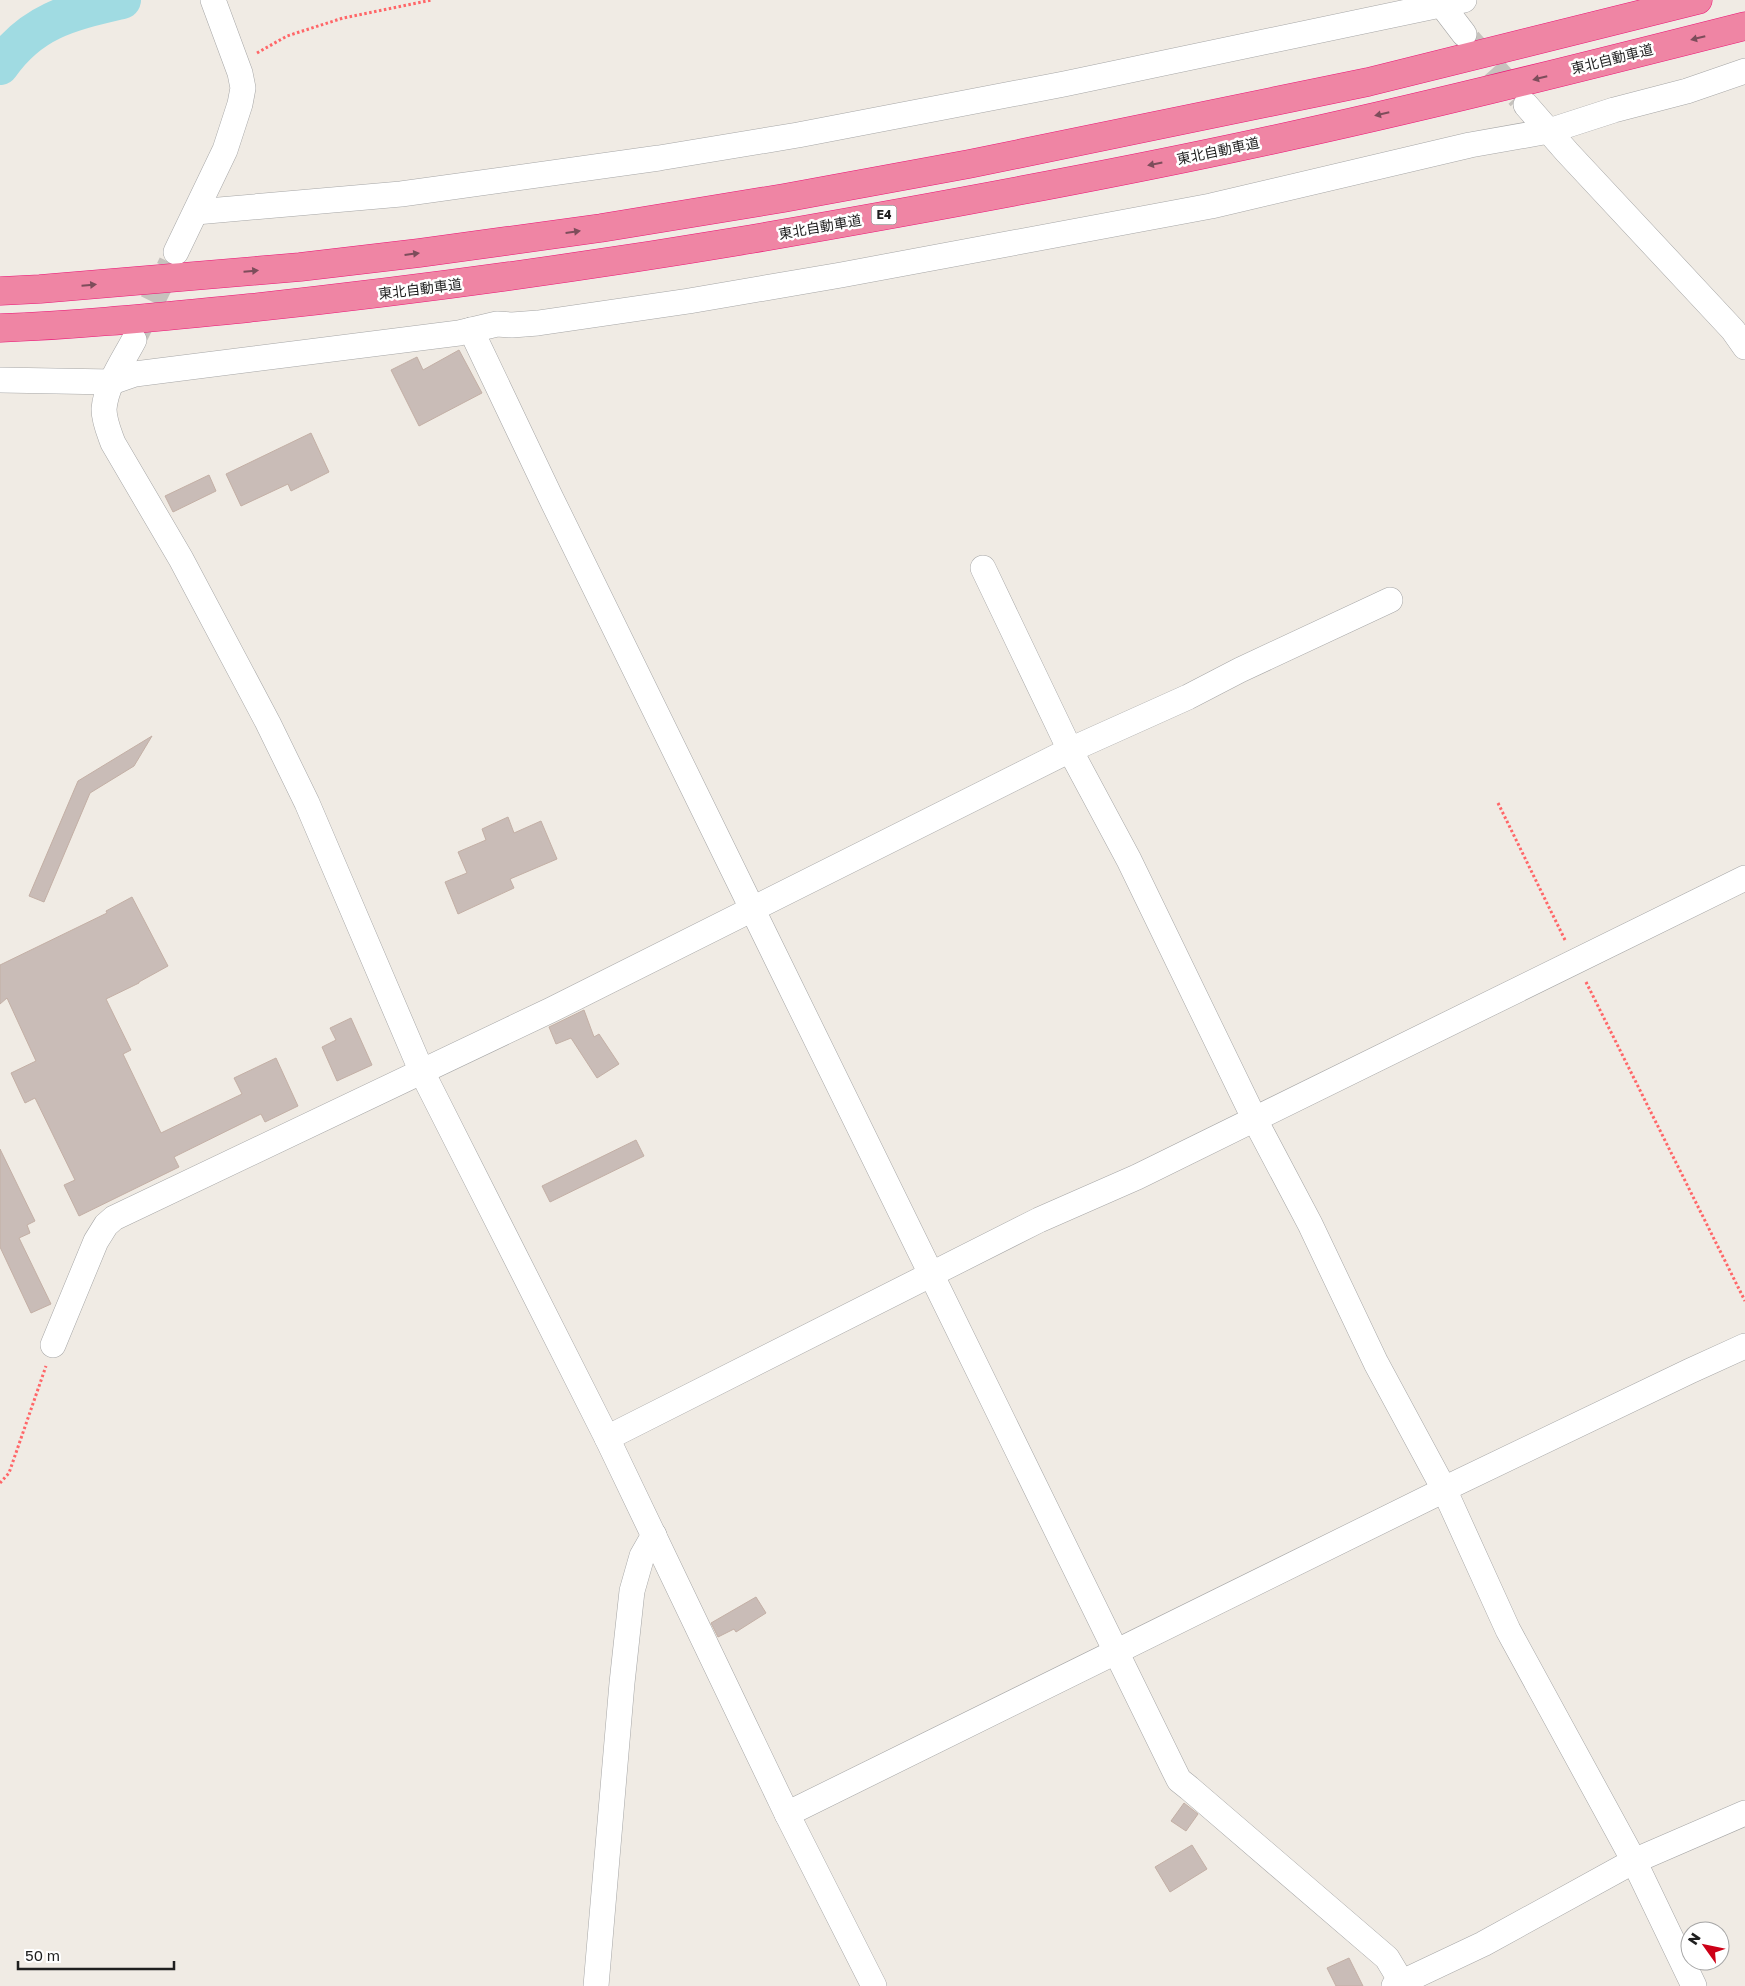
<svg xmlns="http://www.w3.org/2000/svg" width="1745" height="1986" font-family="'Golos Text','Noto Sans JP',sans-serif">
	<rect width="100%" height="100%" fill="#f0ebe4"/>
	<g fill="none" stroke-linecap="round" stroke-linejoin="round">
		<path stroke="#a0dbe2" stroke-width="38" d="M0,66c32,-46 71,-54 122,-66"/>
	</g>
	<g fill="#c9bcb7" stroke="#c3afa5">
		<path d="M459,350l23,43 -63,33 -28,-56 26,-13 6,13z"/>
		<path d="M311,433l18,39 -38,19 -3,-7 -47,22 -15,-32z"/>
		<path d="M209,475l7,16 -43,21 -8,-16z"/>
		<path d="M152,736l-18,30 -44,27 -46,109 -15,-6 49,-115z"/>
		<path d="M508,817l6,16 27,-12 16,38 -47,20 4,9 -56,26 -13,-32 22,-9 -9,-21 28,-12 -4,-11z"/>
		<path d="M132,897l36,69 -29,16v1l-33,16 25,51 -8,4 38,79 81,-39 -8,-16 42,-20 22,48 -33,16 -4,-8 -87,43 5,10 -100,49 -15,-31 11,-5 -40,-82 -10,5 -14,-30 25,-12 -29,-63 -7,6v-39l107,-52 -1,-2z"/>
		<path d="M584,1010l10,27 5,-3 20,30 -22,14 -26,-40 -15,6 -7,-17z"/>
		<path d="M351,1018l21,47 -35,16 -15,-34 14,-7 -6,-12z"/>
		<path d="M636,1140l8,16 -94,46 -8,-16z"/>
		<path d="M0,1149l35,72 -8,4 3,8 -11,5 32,66 -20,9 -31,-66z"/>
		<path d="M756,1597l10,16 -30,19 -2,-3 -16,8 -7,-14z"/>
		<path d="M1184,1803l14,11 -12,17 -15,-10z"/>
		<path d="M1192,1845l15,24 -37,23 -15,-25z"/>
		<path d="M1349,1958l14,28h-27l-9,-18z"/>
	</g>
	<g fill="none" stroke-linecap="round" stroke-linejoin="round">
		<g stroke="#c6c2bd" stroke-width="25" stroke-dasharray="25 12" stroke-linecap="butt">
			<path d="M1469,40l51,58"/>
			<path d="M136,335l35,-72"/>
		</g>
		<g stroke="#a6a6a6" stroke-width="26">
			<g id="street">
				<path d="M1438,0l26,34"/>
				<path d="M1526,105l41,47 166,178 12,17"/>
				<path d="M196,212l205,-18 258,-36 139,-23 266,-51 400,-84"/>
				<path d="M176,252l49,-102 15,-46 3,-16 -3,-15 -27,-73"/>
				<path d="M471,330l79,166 624,1274 5,10 10,8 198,170 15,25"/>
				<path d="M134,340c-11,21 -28,45 -30,69 0,12 5,23 9,34l68,116 87,164 39,80 114,267 186,368 180,376 87,172"/>
				<path d="M0,380l112,2 23,-8 324,-41 38,-9 15,1 26,-2 151,-22 152,-26 370,-69 259,-61 79,-14 65,-21 73,-19 58,-20"/>
				<path d="M983,568l87,182 59,110 126,260 55,104 66,139 68,126 64,141 126,231 60,125"/>
				<path d="M53,1345l43,-104 10,-16 8,-7 437,-208 519,-260 118,-53 52,-27 150,-70"/>
				<path d="M607,1438l432,-218 98,-43 608,-299"/>
				<path d="M787,1814l651,-321 6,-4 246,-118 55,-25"/>
				<path d="M596,1986l26,-303 10,-92 10,-35 12,-21"/>
				<path d="M1394,1986l89,-42 151,-83 111,-48"/>
			</g>
		</g>
		<g stroke="#eb1576" stroke-width="29">
			<g id="highway">
				<path d="M0,291l40,-2 260,-22 119,-14 182,-25 183,-30 185,-34 399,-82 330,-82"/>
				<path d="M0,328c83,-3 166,-12 249,-20 168,-18 336,-41 503,-69 161,-28 322,-57 482,-91 171,-36 341,-79 511,-122"/>
			</g>
		</g>
		<g stroke="#ff6668" stroke-width="3" stroke-dasharray="2.5 2.5" stroke-linecap="butt">
			<path d="M257,53l30,-17 56,-18 89,-18"/>
			<path d="M1498,803l68,139"/>
			<path d="M1586,982l159,319"/>
			<path d="M0,1483l9,-10 37,-107"/>
		</g>
		<use href="#street" stroke="#fff" stroke-width="25"/>
		<use href="#highway" stroke="#ef85a4" stroke-width="28"/>
	</g>
	<defs><path id="oneway-solid" d="M-6-.8H1V-3.2L6.5 0L1 3.2V.8H-6Z" transform="scale(1.25)"/></defs>
	<g fill="#7d4d5b">
		<use href="#oneway-solid" transform="translate(1698 38) rotate(166)"/>
		<use href="#oneway-solid" transform="translate(1540 78) rotate(166)"/>
		<use href="#oneway-solid" transform="translate(1382 114) rotate(167)"/>
		<use href="#oneway-solid" transform="translate(1155 164) rotate(169)"/>
		<use href="#oneway-solid" transform="translate(573 232) rotate(-8)"/>
		<use href="#oneway-solid" transform="translate(412 254) rotate(-7)"/>
		<use href="#oneway-solid" transform="translate(251 271) rotate(-5)"/>
		<use href="#oneway-solid" transform="translate(89 285) rotate(-5)"/>
	</g>
	<g text-anchor="middle" stroke-width="5" stroke-linejoin="round" paint-order="stroke">
		<rect fill="#fff" stroke="#626262" stroke-width="1" x="871.5" y="205.5" width="25" height="19" rx="4"/>
		<g font-size="12" font-weight="bold" fill="#1f1f1f">
			<text x="884" y="219">E4</text>
		</g>
		<g font-size="14" fill="#1f1f1f" stroke="#fff">
			<text transform="translate(1612 59) rotate(-14)" y="5">東北自動車道</text>
			<text transform="translate(1218 151) rotate(-12)" y="5">東北自動車道</text>
			<text transform="translate(820 227) rotate(-10)" y="5">東北自動車道</text>
			<text transform="translate(420 289) rotate(-7)" y="5">東北自動車道</text>
		</g>
	</g>
	<g transform="translate(1705 1946) rotate(303)"><circle r="24" fill="#ffffff" stroke="#a5a5a5"/>
	<path d="M0-4L9 19L0 12L-9 19Z" fill="#cd0017"/>
	<text y="-8" font-size="14" font-weight="bold" text-anchor="middle" fill="#1f1f1f">N</text>
	</g>
	<path d="M18 1961v8h156v-8" fill="none" stroke="#1f1f1f" stroke-width="2.5"/>
	<text x="25" y="1961" font-size="15" fill="#1f1f1f" stroke="#ffffff" stroke-width="4" paint-order="stroke">50 m</text>
</svg>
